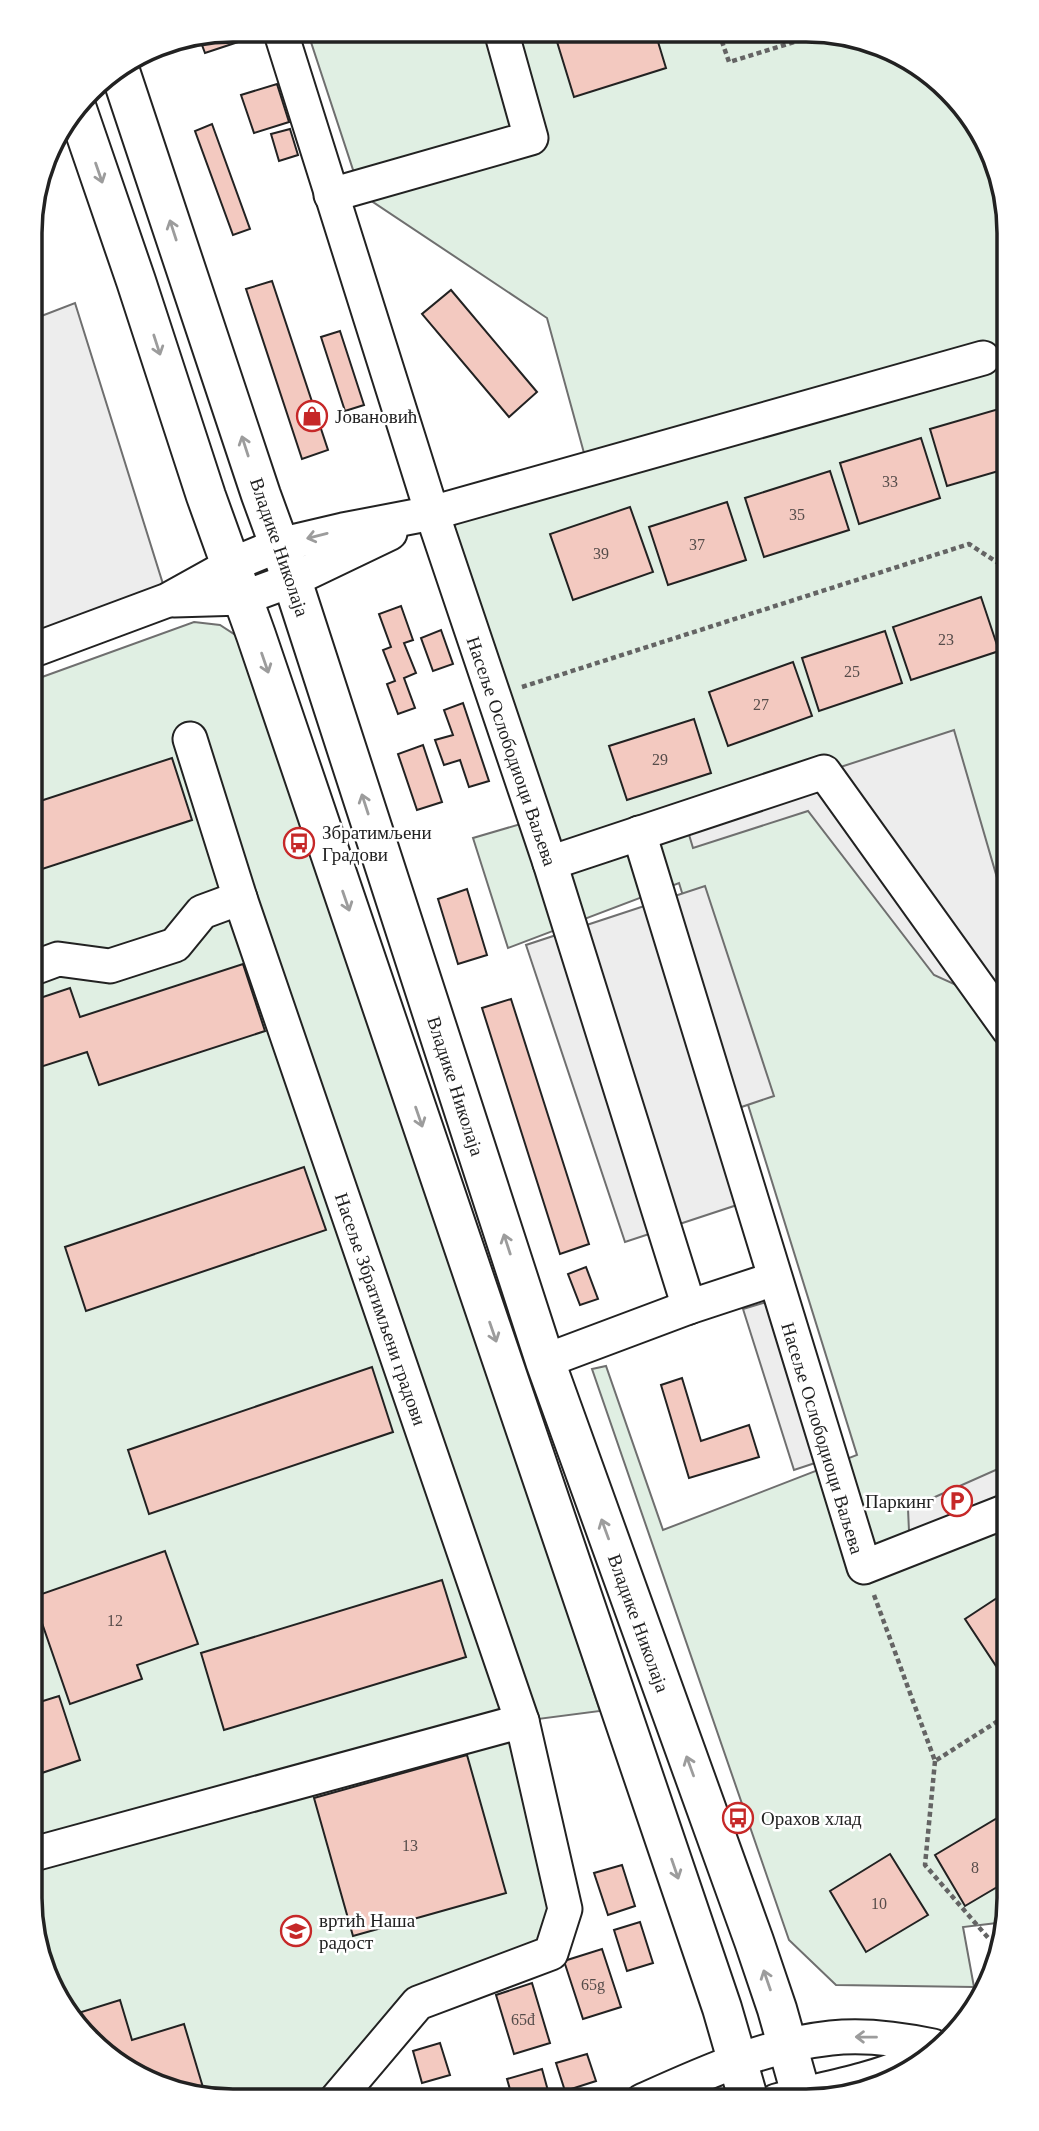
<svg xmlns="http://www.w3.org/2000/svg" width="1039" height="2131" font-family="'Times New Roman',serif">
	<rect width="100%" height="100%" fill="#fff"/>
	<g fill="#e0efe3" stroke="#6f6f6f" stroke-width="2">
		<path d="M307,30l538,4 95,46 59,88 10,65v1679l-4,10 -42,5 11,60 -138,-2 -47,-45 -197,-571 14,-3 57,164 194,-75 -178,-572 -171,65 -35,-110 78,-23 -98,-289 131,-73 -37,-135 -186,-124z"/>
		<path d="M194,622l26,3 26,17 354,1069 -78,10 43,188 -14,44 -133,50 -82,97 -130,-1 -107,-48 -59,-88 -10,-65 1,-1217z"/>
	</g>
	<g fill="#ededed" stroke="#6f6f6f" stroke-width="2">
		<path d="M75,303l93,297 -137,52v-332z"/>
		<path d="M954,730l55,189v90l-75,-34 -126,-164 -115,37 -9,-30z"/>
		<path d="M705,886l69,210 -62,21 28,87 -115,38 -99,-297z"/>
		<path d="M780,1298l50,160 -36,12 -51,-161z"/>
		<path d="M1009,1464v30l-100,37 -1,-22z"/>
	</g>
	<g fill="#f3c9c0" stroke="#222" stroke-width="2">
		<path d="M234,30l4,12 -33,11 -6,-16z"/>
		<path d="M554,32h101l11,36 -92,29z"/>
		<path d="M277,84l12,38 -35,11 -13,-38z"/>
		<path d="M212,124l38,105 -17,6 -38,-104z"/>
		<path d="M290,129l8,26 -19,6 -8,-27z"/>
		<path d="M272,281l56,169 -26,9 -56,-170z"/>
		<path d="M451,290l86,102 -28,25 -87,-103z"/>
		<path d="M340,331l24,74 -19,6 -24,-74z"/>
		<path d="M1009,406v62l-62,18 -17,-57z"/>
		<path d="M921,438l19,60 -81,26 -19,-61z"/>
		<path d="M830,471l19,59 -85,27 -19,-59z"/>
		<path d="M727,502l19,58 -78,25 -19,-58z"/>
		<path d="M630,507l23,65 -80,28 -23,-66z"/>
		<path d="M981,597l18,54 -88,29 -18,-53z"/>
		<path d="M401,606l12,34 -9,3 12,30 -12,5 11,30 -17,6 -11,-30 8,-3 -12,-31 8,-3 -12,-33z"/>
		<path d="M441,630l12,34 -20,7 -12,-33z"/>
		<path d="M885,631l17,52 -83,28 -17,-53z"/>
		<path d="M793,662l19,54 -84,30 -19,-54z"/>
		<path d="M1009,681v38l-10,-35z"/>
		<path d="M463,703l26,78 -20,6 -9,-27 -16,5 -9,-25 18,-5 -9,-25z"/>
		<path d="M694,719l17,54 -84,27 -18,-54z"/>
		<path d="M423,745l19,57 -25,8 -19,-56z"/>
		<path d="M172,758l20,62 -159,52 -2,-7v-61z"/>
		<path d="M467,889l20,66 -29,9 -20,-65z"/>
		<path d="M243,964l22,67 -166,54 -12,-33 -56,18v-69l39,-13 10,29z"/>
		<path d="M511,999l78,245 -29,10 -78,-246z"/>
		<path d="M304,1167l22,63 -240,81 -21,-64z"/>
		<path d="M586,1267l12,32 -18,6 -12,-31z"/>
		<path d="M372,1367l21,65 -244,82 -21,-64z"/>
		<path d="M682,1378l19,63 48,-16 10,32 -70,21 -28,-93z"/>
		<path d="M165,1551l33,93 -61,21 5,14 -72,25 -37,-107z"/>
		<path d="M442,1580l24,77 -242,73 -23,-77z"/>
		<path d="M1009,1590v76l-9,6 -35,-53z"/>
		<path d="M59,1696l21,64 -50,17v-72z"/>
		<path d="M467,1755l39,138 -153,43 -39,-138z"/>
		<path d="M1009,1811v69l-44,26 -30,-51z"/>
		<path d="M890,1854l38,61 -62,37 -36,-61z"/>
		<path d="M622,1865l13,41 -27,9 -14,-42z"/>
		<path d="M640,1922l13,41 -26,8 -13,-41z"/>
		<path d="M602,1949l19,58 -38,12 -19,-58z"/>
		<path d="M532,1983l18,60 -36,11 -18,-59z"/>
		<path d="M120,2000l12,40 52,-16 21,70 -6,2 -100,-45 -24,-37z"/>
		<path d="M440,2043l10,32 -28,8 -9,-32z"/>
		<path d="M587,2054l9,27 -31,10 -9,-28z"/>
		<path d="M542,2069l8,29 -8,2h-29l-6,-21z"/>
		<path d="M475,2091l3,9h-34z"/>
		<path d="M393,2093l2,7h-26z"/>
	</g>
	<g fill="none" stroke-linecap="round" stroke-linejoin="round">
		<g stroke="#222" stroke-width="37">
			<g id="minor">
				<path d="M280,30l152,483 118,350 139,444"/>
				<path d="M331,195l200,-57 -30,-107"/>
				<path d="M174,600l69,-2 49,-18 98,-47"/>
				<path d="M31,651l137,-51 63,-35 48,-20 64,-15 89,-17 551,-155"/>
				<path d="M639,833l225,734 145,-57"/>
				<path d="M550,863l274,-91 185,258"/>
				<path d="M240,898l282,823 43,188 -14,44 -133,50 -82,97"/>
				<path d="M31,969l27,-10 52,7 65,-21 27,-33 38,-14 -50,-159"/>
				<path d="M545,1361l144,-54 85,-28"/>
				<path d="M30,1855l492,-134"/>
				<path d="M642,2101c60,-27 123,-56 189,-63 34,-4 69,1 102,8"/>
				<path d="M776,2101c44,-12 89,-18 132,-37"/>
			</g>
		</g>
		<g stroke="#222" stroke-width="42">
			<g id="major">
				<path d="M119,68l142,427 31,85 253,781 209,580 23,68 26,92"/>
				<path d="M77,109l59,172 70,215 50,139 466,1373 27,93"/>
			</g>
		</g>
		<g stroke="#646464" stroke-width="4.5" stroke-dasharray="5 3.5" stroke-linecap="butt">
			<path d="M719,33l10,29 95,-29"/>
			<path d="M522,687l447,-143 40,26"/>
			<path d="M874,1595l61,166 74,-47"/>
			<path d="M935,1761l-10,104 65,75"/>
		</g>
		<use href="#minor" stroke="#fff" stroke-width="33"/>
		<use href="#major" stroke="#fff" stroke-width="38"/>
	</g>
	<defs><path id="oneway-shaft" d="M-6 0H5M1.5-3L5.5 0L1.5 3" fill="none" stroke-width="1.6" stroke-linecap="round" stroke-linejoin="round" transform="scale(1.75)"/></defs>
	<g stroke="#9c9c9c">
		<use href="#oneway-shaft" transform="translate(99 173) rotate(71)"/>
		<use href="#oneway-shaft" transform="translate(173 230) rotate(-108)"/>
		<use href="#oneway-shaft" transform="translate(157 345) rotate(72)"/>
		<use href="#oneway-shaft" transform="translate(245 446) rotate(-108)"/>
		<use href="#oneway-shaft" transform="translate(317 536) rotate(166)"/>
		<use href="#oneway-shaft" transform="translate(265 663) rotate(71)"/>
		<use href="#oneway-shaft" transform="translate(365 804) rotate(-108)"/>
		<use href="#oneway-shaft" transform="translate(346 901) rotate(71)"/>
		<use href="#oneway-shaft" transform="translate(419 1117) rotate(71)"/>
		<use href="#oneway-shaft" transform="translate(507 1244) rotate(-108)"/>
		<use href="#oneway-shaft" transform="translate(493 1332) rotate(71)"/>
		<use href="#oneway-shaft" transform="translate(605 1529) rotate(-110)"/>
		<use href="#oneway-shaft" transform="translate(690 1766) rotate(-110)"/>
		<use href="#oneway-shaft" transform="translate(675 1869) rotate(71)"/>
		<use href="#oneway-shaft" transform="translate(767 1980) rotate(-109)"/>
		<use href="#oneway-shaft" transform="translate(866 2037) rotate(-179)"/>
	</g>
	<defs>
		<g id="shop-ring" transform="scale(1.575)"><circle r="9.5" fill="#fff" stroke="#c62828" stroke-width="1.5"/><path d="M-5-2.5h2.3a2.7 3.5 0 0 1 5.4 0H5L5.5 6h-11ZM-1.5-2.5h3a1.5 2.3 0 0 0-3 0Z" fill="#c62828"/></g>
		<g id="bus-ring" transform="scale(1.575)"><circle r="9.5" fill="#fff" stroke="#c62828" stroke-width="1.5"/><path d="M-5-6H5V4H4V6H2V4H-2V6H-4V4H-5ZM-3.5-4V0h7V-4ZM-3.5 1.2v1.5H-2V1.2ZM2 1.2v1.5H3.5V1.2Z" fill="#c62828"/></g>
		<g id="parking-ring" transform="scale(1.575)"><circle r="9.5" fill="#fff" stroke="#c62828" stroke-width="1.5"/><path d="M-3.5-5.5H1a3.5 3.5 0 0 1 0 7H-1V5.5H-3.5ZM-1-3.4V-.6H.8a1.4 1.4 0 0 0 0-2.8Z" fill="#c62828"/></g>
		<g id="school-ring" transform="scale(1.575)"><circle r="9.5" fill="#fff" stroke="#c62828" stroke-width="1.5"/><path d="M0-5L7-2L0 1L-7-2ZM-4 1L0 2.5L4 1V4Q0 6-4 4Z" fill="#c62828"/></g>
	</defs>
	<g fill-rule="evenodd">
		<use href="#shop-ring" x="312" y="416"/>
		<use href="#bus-ring" x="299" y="843"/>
		<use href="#parking-ring" x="957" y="1501"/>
		<use href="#bus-ring" x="738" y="1818"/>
		<use href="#school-ring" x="296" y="1931"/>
	</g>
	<g text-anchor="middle" stroke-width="5" stroke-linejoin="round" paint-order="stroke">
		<g font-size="16" fill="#564c4a">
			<text x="890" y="487">33</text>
			<text x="797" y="520">35</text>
			<text x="697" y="550">37</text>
			<text x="601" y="559">39</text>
			<text x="946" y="645">23</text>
			<text x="852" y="677">25</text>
			<text x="761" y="710">27</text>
			<text x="660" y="765">29</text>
			<text x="115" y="1626">12</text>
			<text x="410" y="1851">13</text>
			<text x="975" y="1873">8</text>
			<text x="879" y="1909">10</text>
			<text x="593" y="1990">65g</text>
			<text x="523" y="2025">65đ</text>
		</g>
		<g font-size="19" fill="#222" stroke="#fff" text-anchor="start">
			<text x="335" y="423">Јовановић</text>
			<text x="322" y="839">Збратимљени<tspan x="322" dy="22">Градови</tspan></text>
			<text x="934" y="1508" text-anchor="end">Паркинг</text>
			<text x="761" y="1825">Орахов хлад</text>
			<text x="319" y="1927">вртић Наша<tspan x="319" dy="22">радост</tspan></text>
		</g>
		<g font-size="19" fill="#222" stroke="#fff">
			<text transform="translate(280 547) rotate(71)" y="7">Владике Николаја</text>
			<text transform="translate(512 751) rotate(71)" y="7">Насеље Ослободиоци Ваљева</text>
			<text transform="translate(456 1086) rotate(72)" y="7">Владике Николаја</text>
			<text transform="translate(381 1309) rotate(71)" y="7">Насеље Збратимљени градови</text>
			<text transform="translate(823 1438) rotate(73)" y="7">Насеље Ослободиоци Ваљева</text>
			<text transform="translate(639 1623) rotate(70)" y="7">Владике Николаја</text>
		</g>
	</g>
	<path d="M0 0H1039V2131H0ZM233 42H806A191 191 0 0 1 997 233V1898A191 191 0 0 1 806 2089H233A191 191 0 0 1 42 1898V233A191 191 0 0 1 233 42Z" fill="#fff" fill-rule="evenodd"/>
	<path fill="none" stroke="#222" stroke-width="3.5" d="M233 42H806A191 191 0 0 1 997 233V1898A191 191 0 0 1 806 2089H233A191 191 0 0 1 42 1898V233A191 191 0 0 1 233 42Z"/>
</svg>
